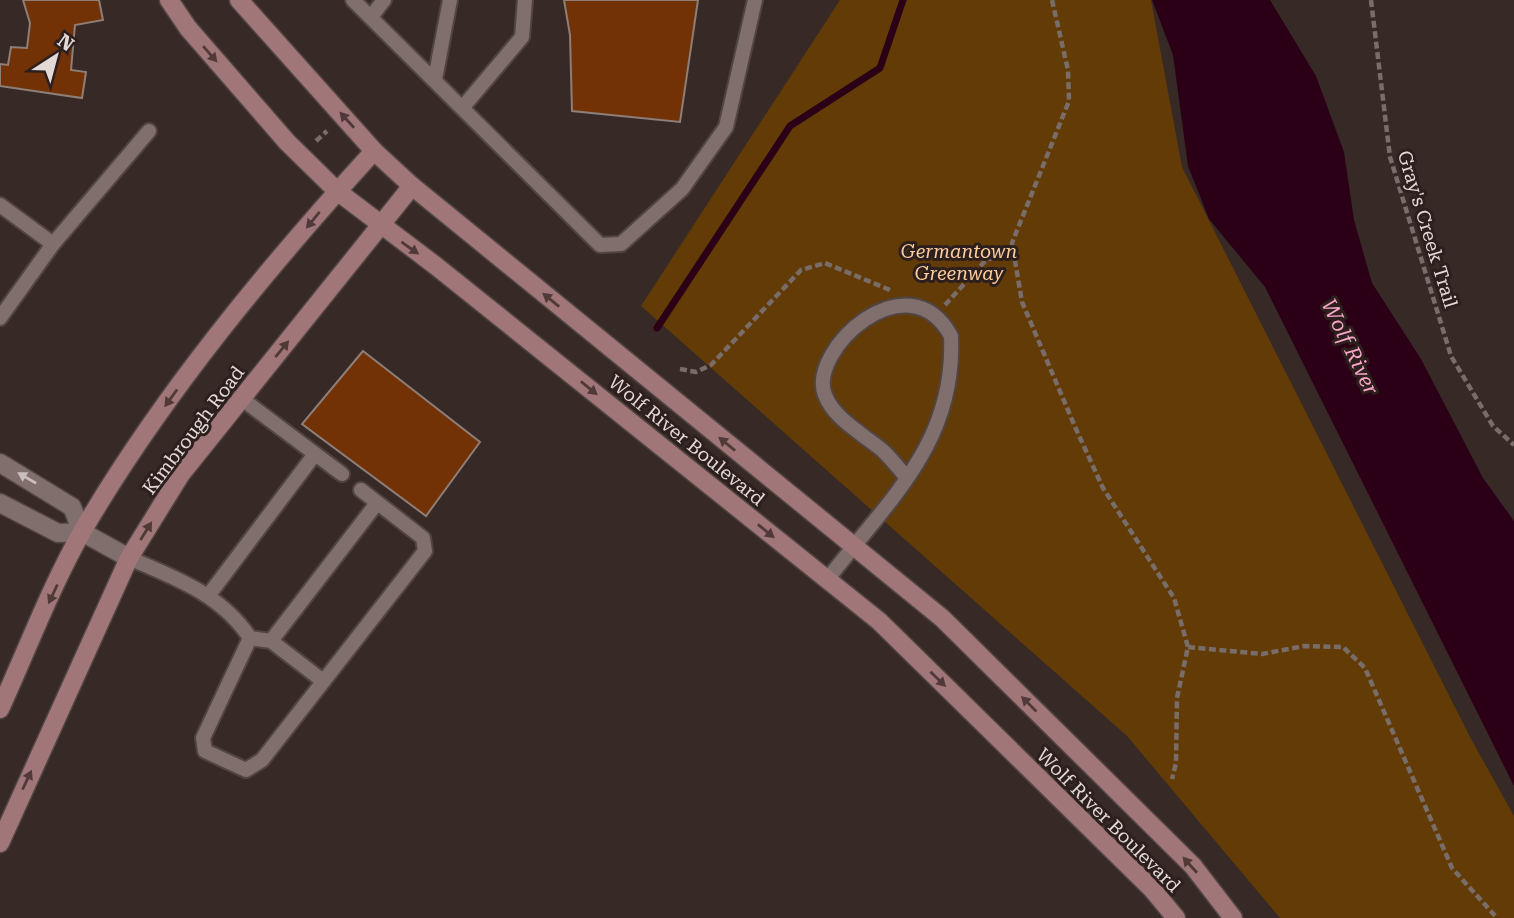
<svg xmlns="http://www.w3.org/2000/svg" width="1514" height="918" font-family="'Roboto Serif',serif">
	<rect width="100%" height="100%" fill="#372926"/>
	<path fill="#623b06" d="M840,0h311l31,167 288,570 44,79v102h-234l-153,-182 -486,-430z"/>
	<path fill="#2b0016" d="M1152,0h118l46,76 28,76 10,68 18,63 49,76 62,119 31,43v265l-249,-499 -56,-68 -21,-53 -15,-111z"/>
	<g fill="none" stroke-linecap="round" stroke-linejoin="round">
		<path stroke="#2b0016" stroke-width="7" d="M657,328l133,-202 90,-58 23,-68"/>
	</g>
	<g fill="#723206" stroke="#8d7e77" stroke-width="2">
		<path d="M23,0h76l4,20 -28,5 -4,45 15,2 -4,26 -82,-12v-22l8,1 3,-18 16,1 3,-25z"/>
		<path d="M564,0h134l-18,122 -108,-11 -2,-76z"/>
		<path d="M363,351l117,91 -54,74 -124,-92z"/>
	</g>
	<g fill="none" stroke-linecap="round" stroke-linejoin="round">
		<g stroke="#514543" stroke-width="18">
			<g id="lane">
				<path d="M353,0l247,245 21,-1 61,-55 44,-62 29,-127"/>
				<path d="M371,17l13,-17"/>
				<path d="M435,79l15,-79"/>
				<path d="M463,107l59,-70 3,-37"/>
				<path d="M0,205l53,39"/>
				<path d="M0,318l53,-74 96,-113"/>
				<path d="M242,399l100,75"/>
				<path d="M129,558c46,20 92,36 121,80l-47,100 2,13 41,19 16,-10 163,-209 -2,-13 -62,-48"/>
				<path d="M827,580c60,-79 129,-136 124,-244 -43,-79 -144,15 -126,59 9,24 38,39 57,55 9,8 17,19 25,28"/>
				<path d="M208,596l107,-142"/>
				<path d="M250,638l21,3 52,40"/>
				<path d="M271,641l106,-138"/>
			</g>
		</g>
		<g stroke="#514543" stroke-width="21">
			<g id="street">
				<path d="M0,463l72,44 10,25 -24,1 -58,-30"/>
				<path d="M82,532l47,26"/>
			</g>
		</g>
		<g stroke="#514543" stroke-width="21">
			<g id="secondary">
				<path d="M169,0l19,28 99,114 50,49 99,75 443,355 273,268 24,29"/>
				<path d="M239,0l135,151 38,35 530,432 251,248 40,52"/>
				<path d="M0,709c27,-59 51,-123 83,-179 79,-135 186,-264 291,-379"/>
				<path d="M0,843l129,-285 52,-84 231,-288"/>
			</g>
		</g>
		<g stroke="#796d6a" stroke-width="4.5" stroke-dasharray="7 3.5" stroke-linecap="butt">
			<path d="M1052,0l16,70 1,31 -57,142 10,59 54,127 27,59 71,110 14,49 -11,51 -1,65 -4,16"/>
			<path d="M1371,0l19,157 61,199 42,70 21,19"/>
			<path d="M316,141l11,-10"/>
			<path d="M945,305l42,-46 27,-3"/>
			<path d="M680,369l16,3 15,-7 90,-95 24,-7 65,27"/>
			<path d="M1188,647l74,7 42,-8 39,1 22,21 87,200 45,50"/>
		</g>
		<use href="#lane" stroke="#806f6c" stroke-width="14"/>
		<use href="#street" stroke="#806f6c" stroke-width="18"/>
		<use href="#secondary" stroke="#a07678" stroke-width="18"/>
	</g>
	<defs><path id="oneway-solid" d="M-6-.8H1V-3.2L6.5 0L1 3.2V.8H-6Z" transform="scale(1.75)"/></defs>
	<g fill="#503938">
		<use href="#oneway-solid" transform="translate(210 54) rotate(49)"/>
		<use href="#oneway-solid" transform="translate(347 120) rotate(-132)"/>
		<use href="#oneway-solid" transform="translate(313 220) rotate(129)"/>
		<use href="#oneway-solid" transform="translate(410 248) rotate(35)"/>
		<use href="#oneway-solid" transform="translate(551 300) rotate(-141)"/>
		<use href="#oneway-solid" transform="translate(282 349) rotate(-51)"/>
		<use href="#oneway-solid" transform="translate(589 388) rotate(39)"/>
		<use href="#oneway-solid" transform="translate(171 398) rotate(126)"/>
		<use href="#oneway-solid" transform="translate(727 444) rotate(-141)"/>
		<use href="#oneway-solid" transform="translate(146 531) rotate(-58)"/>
		<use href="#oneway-solid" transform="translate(766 531) rotate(39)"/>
		<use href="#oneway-solid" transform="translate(53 594) rotate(115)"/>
		<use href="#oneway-solid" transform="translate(938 679) rotate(44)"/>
		<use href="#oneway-solid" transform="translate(1029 704) rotate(-135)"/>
		<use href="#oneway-solid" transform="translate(27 780) rotate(-65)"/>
		<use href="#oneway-solid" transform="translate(1190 865) rotate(-132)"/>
	</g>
	<use fill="#cabebc" href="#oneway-solid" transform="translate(27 478) rotate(-150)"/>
	<g text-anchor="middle" stroke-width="6" stroke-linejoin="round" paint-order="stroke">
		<g font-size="19" fill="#e3d9d7" stroke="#2d1f1d">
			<text transform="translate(1428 229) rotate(73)" y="7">Gray's Creek Trail</text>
			<text transform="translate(193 430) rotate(-53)" y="7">Kimbrough Road</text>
			<text transform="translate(687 440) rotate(39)" y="7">Wolf River Boulevard</text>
			<text transform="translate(1109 820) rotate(45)" y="7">Wolf River Boulevard</text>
		</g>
		<g font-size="19" font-style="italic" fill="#fbcd9f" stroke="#2d1f1d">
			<text x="959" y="258">Germantown<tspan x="959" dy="22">Greenway</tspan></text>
		</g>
		<g font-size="21" font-style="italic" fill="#faa6c9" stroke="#2d1f1d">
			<text transform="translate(1350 347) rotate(64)" y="7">Wolf River</text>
		</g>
	</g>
	<g transform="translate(56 56) rotate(36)" stroke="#2d1f1d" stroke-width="5" paint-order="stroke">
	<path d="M0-5L12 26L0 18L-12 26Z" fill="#e3d9d7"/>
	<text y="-10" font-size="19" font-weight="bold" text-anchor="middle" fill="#e3d9d7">N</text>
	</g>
</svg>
